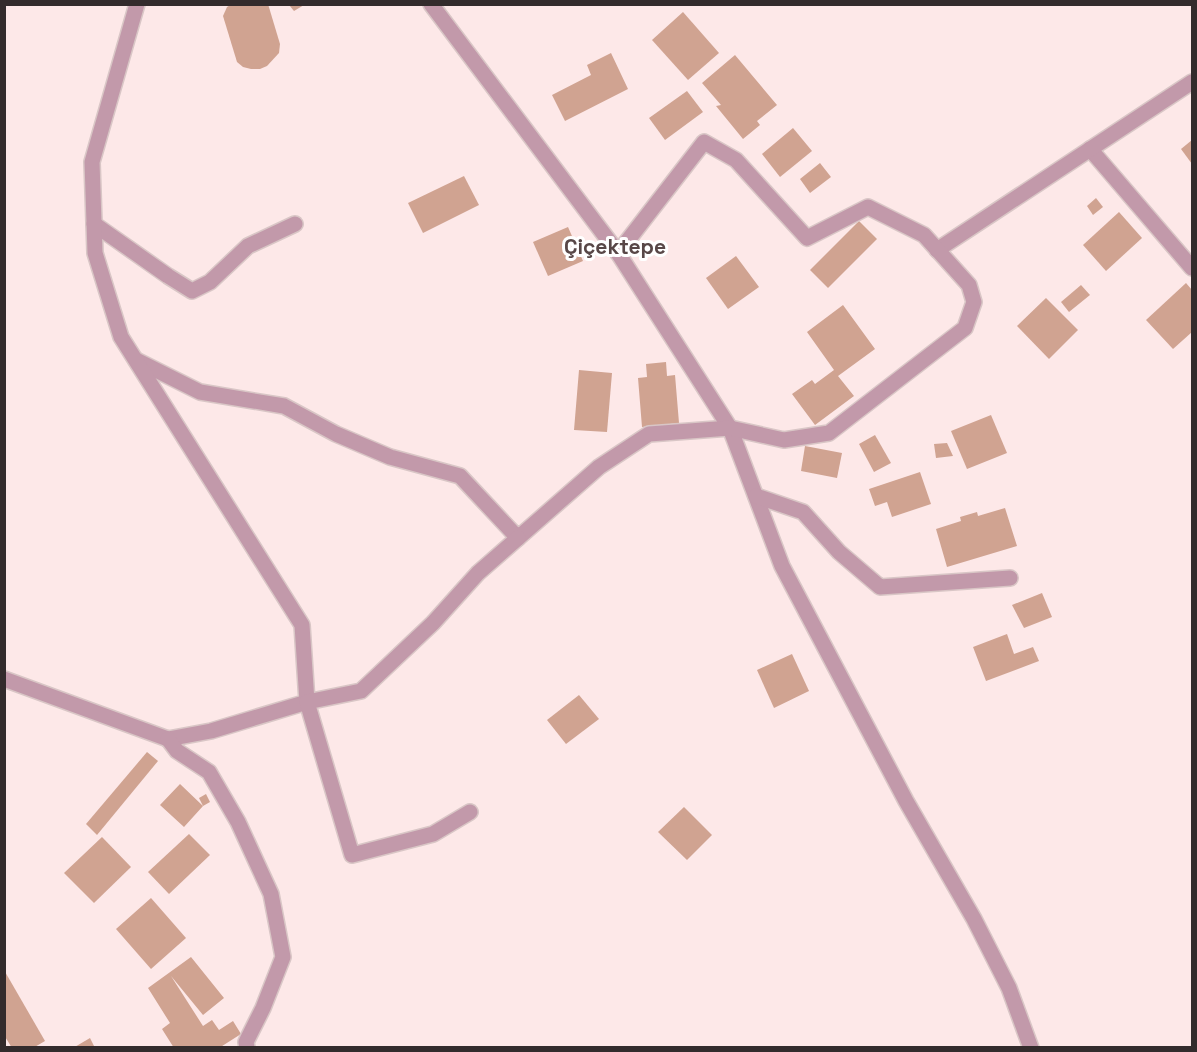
<svg xmlns="http://www.w3.org/2000/svg" width="1197" height="1052" font-family="'Space Grotesk',sans-serif">
	<rect width="100%" height="100%" fill="#fde8e8"/>
	<g fill="#d0a391">
		<path d="M232,4h36l12,40 -1,9 -12,13 -7,3h-9l-8,-2 -6,-5 -14,-46 4,-9z"/>
		<path d="M289,5h15l-10,6z"/>
		<path d="M683,12l36,41 -31,27 -36,-40z"/>
		<path d="M611,53l17,36 -63,32 -13,-26 39,-20 -4,-10z"/>
		<path d="M735,55l42,50 -20,16 3,4 -17,14 -27,-33 5,-1 -19,-22z"/>
		<path d="M687,91l16,21 -38,28 -16,-22z"/>
		<path d="M793,128l19,23 -32,26 -18,-23z"/>
		<path d="M1192,140v24l-11,-15z"/>
		<path d="M820,163l11,14 -21,16 -10,-14z"/>
		<path d="M464,176l15,29 -56,28 -15,-30z"/>
		<path d="M1096,198l7,9 -10,8 -6,-9z"/>
		<path d="M1119,212l23,26 -36,33 -23,-26z"/>
		<path d="M859,221l18,18 -49,49 -18,-18z"/>
		<path d="M568,227l15,34 -35,15 -15,-34z"/>
		<path d="M736,256l23,31 -31,22 -22,-31z"/>
		<path d="M1186,283l6,7v42l-19,17 -27,-29z"/>
		<path d="M1081,285l9,10 -21,17 -8,-10z"/>
		<path d="M1046,298l32,32 -29,29 -32,-33z"/>
		<path d="M843,305l32,44 -37,27 16,20 -39,29 -23,-31 20,-14 3,4 19,-14 -27,-38z"/>
		<path d="M666,362l1,14 8,-1 4,48 -37,4 -4,-49 9,-1 -1,-13z"/>
		<path d="M579,370l33,3 -5,59 -33,-2z"/>
		<path d="M991,415l16,38 -40,16 -16,-38z"/>
		<path d="M875,435l16,28 -17,9 -15,-28z"/>
		<path d="M947,443l6,13 -17,2 -2,-14z"/>
		<path d="M805,446l37,7 -5,25 -36,-7z"/>
		<path d="M920,472l11,32 -39,13 -5,-15 -12,4 -6,-17z"/>
		<path d="M1005,508l12,38 -70,21 -11,-38 25,-8 -1,-4 17,-5 1,4z"/>
		<path d="M1042,593l10,24 -28,11 -12,-23z"/>
		<path d="M1007,634l7,20 19,-7 6,14 -53,20 -13,-34z"/>
		<path d="M792,654l17,37 -35,17 -17,-38z"/>
		<path d="M579,695l20,24 -33,25 -19,-24z"/>
		<path d="M147,752l11,9 -61,74 -11,-11z"/>
		<path d="M180,784l23,22 -4,-8 7,-4 4,8 -7,4 -19,21 -24,-22z"/>
		<path d="M684,807l28,28 -25,25 -29,-28z"/>
		<path d="M189,834l21,21 -41,39 -21,-22z"/>
		<path d="M102,837l29,30 -37,36 -30,-30z"/>
		<path d="M151,898l35,40 -35,31 -35,-40z"/>
		<path d="M191,957l33,41 -21,17 -32,-39 32,50 9,-6 7,10 14,-9 8,13 -22,14h-45l-12,-19 8,-6 -22,-35z"/>
		<path d="M4,970l41,71 -12,7h-21l-8,-13z"/>
		<path d="M90,1038l5,10h-22z"/>
	</g>
	<g fill="none" stroke-linecap="round" stroke-linejoin="round">
		<g stroke="#d9c6c6" stroke-width="18">
			<g id="minor">
				<path d="M431,4l187,249 112,175 52,138 124,235 68,118 35,69 22,60"/>
				<path d="M1090,149l102,119"/>
				<path d="M94,224l74,52 24,15 18,-9 38,-36 47,-22"/>
				<path d="M937,250l255,-168"/>
				<path d="M136,360l64,32 84,14 52,28 54,23 70,19 58,62 81,-71 50,-33 81,-6 54,12 45,-7 136,-105 9,-26 -5,-17 -45,-50 -56,-28 -61,31 -71,-78 -32,-18 -86,111"/>
				<path d="M756,496l47,16 36,40 41,35 130,-9"/>
				<path d="M4,679l164,60 43,-8 96,-29 -5,-77 -181,-288 -26,-84 -3,-91 45,-158"/>
				<path d="M168,739l9,12 32,21 29,50 33,72 12,63 -20,51 -17,34 1,6"/>
				<path d="M470,812l-37,22 -81,21 -45,-153 54,-11 72,-68 45,-50 40,-35"/>
			</g>
		</g>
		<use href="#minor" stroke="#c299aa" stroke-width="15"/>
	</g>
	<g text-anchor="middle" stroke-width="6" stroke-linejoin="round" paint-order="stroke">
		<g font-size="21" font-weight="bold" fill="#584747" stroke="#fff">
			<text x="615" y="254">Çiçektepe</text>
		</g>
	</g>
	<rect width="1197" height="1052" fill="none" stroke="#332b2c" stroke-width="12"/>
</svg>
